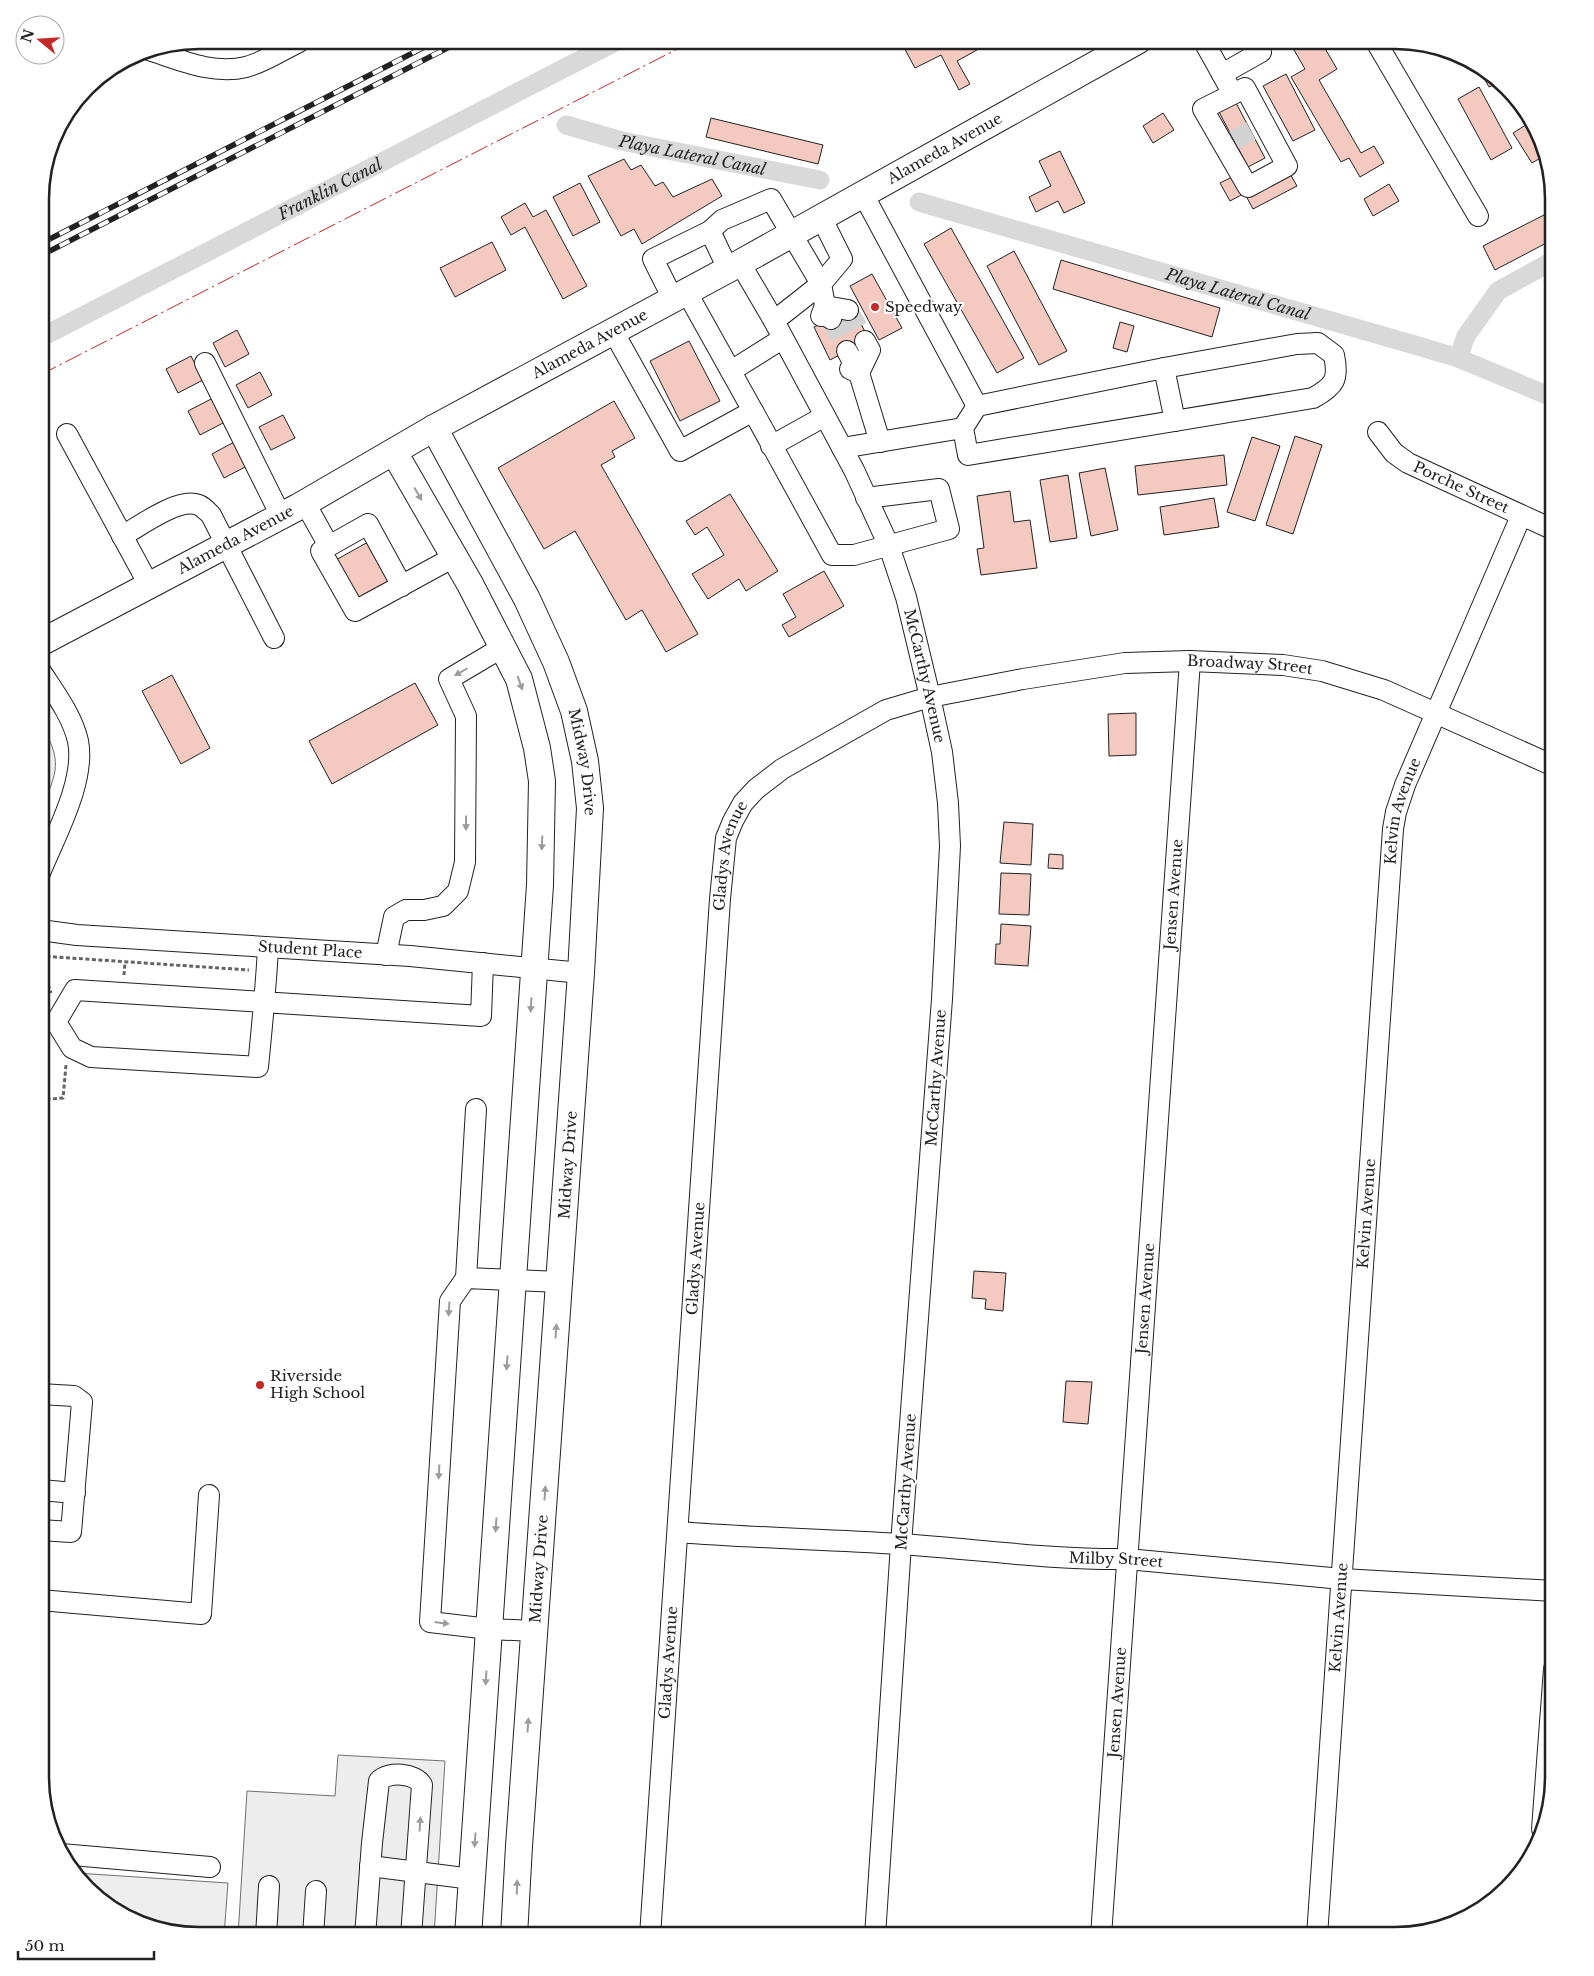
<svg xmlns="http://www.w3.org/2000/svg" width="1594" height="1976" font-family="'Libre Baskerville',serif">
	<rect width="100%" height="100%" fill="#fff"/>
	<g fill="#eee" stroke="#6f6f6f">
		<path d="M40,721c23,42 18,49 0,91z"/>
		<path d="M76,1873l152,10 -4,53h-26l-70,-16z"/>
	</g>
	<path fill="#ededed" stroke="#6f6f6f" d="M338,1755l107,6 -11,175h-196l9,-145 88,5z"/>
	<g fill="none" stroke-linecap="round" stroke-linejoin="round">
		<g stroke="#d9d9d9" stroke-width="19">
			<path id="s1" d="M566,125l56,16 198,39"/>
			<path id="s2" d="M919,202l506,146 33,10 96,40"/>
			<path id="s3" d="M40,338l579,-298"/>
			<path d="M1458,358l8,-22 32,-45 56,-31"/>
		</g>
	</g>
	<g fill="#f3c9c0" stroke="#222">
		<path d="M900,40h95l-38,21 13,23 -11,6 -18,-35 -26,13z"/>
		<path d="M1294,40h26l17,29 -18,11 42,73 13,-7 10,17 -24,14 -11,-19 -8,4 -50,-85 14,-8 -15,-26z"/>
		<path d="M1475,62l23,21 -9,4z"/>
		<path d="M1286,74l29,56 -22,11 -30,-55z"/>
		<path d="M1479,87l33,61 -21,12 -33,-61z"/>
		<path d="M1235,101l30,57 -17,9 -30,-57z"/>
		<path d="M1163,113l11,17 -21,13 -10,-17z"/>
		<path d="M711,118l112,27 -5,19 -112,-27z"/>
		<path d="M1532,121l15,33 -15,9 -19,-30z"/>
		<path d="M1060,151l25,52 -21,10 -6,-12 -22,11 -7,-15 22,-11 -12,-25z"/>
		<path d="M624,159l7,11 10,-5 14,21 8,-4 10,15 39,-18 10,17 -80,48 -8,-15 -13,7 -33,-60z"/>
		<path d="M1289,172l8,14 -44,23 -7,-13z"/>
		<path d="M1234,176l9,18 -13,7 -10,-18z"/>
		<path d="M580,183l20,39 -27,14 -20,-39z"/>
		<path d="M1389,184l10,17 -26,15 -9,-17z"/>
		<path d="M525,203l8,14 13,-7 41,76 -24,13 -38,-72 -14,8 -10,-18z"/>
		<path d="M1544,215l10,24 -59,31 -12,-24z"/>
		<path d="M951,228l73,130 -27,15 -73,-129z"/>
		<path d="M492,242l14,28 -51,27 -15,-29z"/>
		<path d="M1014,251l53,100 -28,14 -52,-99z"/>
		<path d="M1061,260l159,48 -8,29 -159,-48z"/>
		<path d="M872,274l30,54 -23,12 -29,-54z"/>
		<path d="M852,307l17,32 -39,21 -16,-33z"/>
		<path d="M1120,322l14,4 -7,26 -14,-4z"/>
		<path d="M237,330l12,24 -24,13 -12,-24z"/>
		<path d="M689,341l31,60 -40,20 -30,-60z"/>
		<path d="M191,356l12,24 -25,13 -12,-24z"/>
		<path d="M260,372l12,23 -24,13 -12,-23z"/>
		<path d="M213,398l12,24 -25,13 -12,-24z"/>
		<path d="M614,401l21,37 -23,13 3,6 -14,8 97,169 -32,18 -24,-42 -16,10 -51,-89 -31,18 -46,-81z"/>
		<path d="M283,415l12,23 -24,12 -12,-23z"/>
		<path d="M1295,436l27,9 -29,89 -27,-9z"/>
		<path d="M1252,437l28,9 -25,75 -28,-9z"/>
		<path d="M236,441l13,24 -25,13 -12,-24z"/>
		<path d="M1224,455l3,30 -89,10 -3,-29z"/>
		<path d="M1105,468l13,62 -27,6 -12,-63z"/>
		<path d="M1068,475l9,63 -27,4 -10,-62z"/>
		<path d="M1010,491l4,31 16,-2 7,48 -56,7 -4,-26 7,-1 -7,-52z"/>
		<path d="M730,494l48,77 -32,20 -7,-12 -31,20 -16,-25 32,-19 -17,-28 -12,8 -9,-14z"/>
		<path d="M1214,498l5,29 -55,8 -4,-28z"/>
		<path d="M368,542l21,39 -34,19 -21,-39z"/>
		<path d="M824,571l20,35 -55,31 -7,-12 14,-8 -13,-23z"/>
		<path d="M172,675l38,73 -29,16 -39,-73z"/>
		<path d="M415,683l23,42 -106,59 -23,-43z"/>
		<path d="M1136,713v42l-27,1 -1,-42z"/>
		<path d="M1004,822l29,2 -2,41 -31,-2z"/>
		<path d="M1049,854l14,1v14l-15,-1z"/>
		<path d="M1001,873l30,1 -2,41 -30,-1z"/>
		<path d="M1001,924l30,2 -3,40 -33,-2 1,-20h4z"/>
		<path d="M974,1271l32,2 -3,38 -18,-2 1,-10 -14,-1z"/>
		<path d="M1066,1381l26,1 -4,42 -25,-2z"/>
	</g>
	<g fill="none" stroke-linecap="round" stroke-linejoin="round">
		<g stroke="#d3d3d3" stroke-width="20" stroke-dasharray="20 10" stroke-linecap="butt">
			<path d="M1234,140l17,-9"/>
			<path d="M848,310l17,31"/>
			<path d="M831,319l16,32"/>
		</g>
		<g stroke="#222" stroke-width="22">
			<g id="minor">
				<path d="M1203,40l30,54 -30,15 45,78 39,-21 -42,-78 -12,6"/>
				<path d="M1375,40l103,176"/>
				<path d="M149,50c31,10 64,25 97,17 19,-5 36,-17 53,-25"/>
				<path d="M1222,74l39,-22 -6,-12"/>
				<path d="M863,194l114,212"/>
				<path d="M710,231l12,-11 49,-21 50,85 4,22 6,13"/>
				<path id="s4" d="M740,263l34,58 80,149 35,76 17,51 24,100 12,55 6,51 2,43 -8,153 -41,545 -26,392"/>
				<path d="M673,299l-20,-40 57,-28 18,38"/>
				<path d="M821,316l4,-10 23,4"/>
				<path d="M774,321l47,-37 21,-25 -21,-42"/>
				<path d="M613,331l67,120 73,-40 -67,-120"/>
				<path d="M847,351l12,22 21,69"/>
				<path d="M205,363l76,153"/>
				<path d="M1164,368l11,53"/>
				<path d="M850,369l9,4 11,-23 -5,-9"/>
				<path d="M731,371l51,-32"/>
				<path d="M753,411l79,144h22l95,-26 -10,-40 -73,9"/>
				<path id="s5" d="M1378,432l16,21 14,10 146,67"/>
				<path d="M67,434l82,151"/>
				<path d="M771,446l54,-30"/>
				<path d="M842,448l121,-20 5,27 345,-57c22,-12 26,-19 21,-43l-16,-12 -21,1 -133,24 -187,38 -14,22"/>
				<path d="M305,503l24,43 39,-22 34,62"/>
				<path d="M122,536c18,-10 53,-36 73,-32 7,1 11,6 16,11l63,123"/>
				<path d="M329,546l-8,5 34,60 99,-54"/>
				<path d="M40,873c15,-37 46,-92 38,-132 -6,-26 -24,-49 -38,-71"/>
				<path id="s6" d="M40,930l37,5 333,21 171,17"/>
				<path d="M268,948c-2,39 -6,79 -10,119l-167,-10 -19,-9 -16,-26 19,-32 406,26 2,-53"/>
				<path d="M386,955l8,-38 12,-7h18l19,-4 15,-15 7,-29 1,-146 -17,-37 54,-32"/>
				<path d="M466,1278l10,-169"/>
				<path d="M40,1490l35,3"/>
				<path d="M40,1530l31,2 11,-130 -8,-6 -34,-2"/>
				<path id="s7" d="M678,1532c74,6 148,7 222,12 76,5 151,16 227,15l215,20 212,12"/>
				<path d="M40,1600l161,14 8,-119"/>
				<path d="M535,1631l-46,-2 -59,-7 20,-321 16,-23 94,4"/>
				<path d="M1542,1829l12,-160"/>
				<path d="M61,1854l149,13"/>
				<path d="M370,1866l102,13"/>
				<path d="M266,1936l3,-50"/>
				<path d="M313,1936l3,-45"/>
				<path d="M365,1936l7,-93 7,-62c9,-10 37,-8 43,4l-11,151"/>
				<path id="s8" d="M650,1936l70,-1037 6,-61 7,-17 10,-18 13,-14 26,-20 104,-59 44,-13 93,-18 102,-16 65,-2 93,4 39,6 62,19 170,76"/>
				<path id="s9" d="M1101,1936l89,-1275"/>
				<path id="s10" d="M1317,1936l76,-1107 3,-17 9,-27 116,-269"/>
			</g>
		</g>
		<g stroke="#222" stroke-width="28">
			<g id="major">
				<path id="s11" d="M434,428l93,171 29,63 18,49 11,50 5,47 -9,165 -62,873 -5,90"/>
				<path d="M394,452l76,132 49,95 18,69 5,33 -2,104 -72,1051"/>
				<path id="s12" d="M40,643l258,-136 136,-79 306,-165 399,-223"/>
			</g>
		</g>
		<g stroke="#646464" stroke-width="3" stroke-dasharray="4 2.5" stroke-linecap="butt">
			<path d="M40,956l209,14"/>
			<path d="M40,960l11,33"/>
			<path d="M124,975l1,-13"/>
			<path d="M40,1100l23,-2 3,-33"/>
		</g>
		<use href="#minor" stroke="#fff" stroke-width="20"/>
		<use href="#major" stroke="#fff" stroke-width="26"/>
		<g stroke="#222" stroke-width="5.5">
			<g id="rail">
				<path d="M40,244l398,-204"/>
				<path d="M40,256l423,-216"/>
			</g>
		</g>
		<use href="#rail" stroke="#fff" stroke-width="4" stroke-dasharray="11" stroke-linecap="butt"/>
		<path stroke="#c62828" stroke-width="1" stroke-dasharray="18 4 2.5 4" stroke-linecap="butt" d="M40,375l655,-335"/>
	</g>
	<defs><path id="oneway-solid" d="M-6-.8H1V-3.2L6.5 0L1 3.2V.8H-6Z" transform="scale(1.25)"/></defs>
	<g fill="#9c9c9c">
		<use href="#oneway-solid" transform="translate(418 494) rotate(60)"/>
		<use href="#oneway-solid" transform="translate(461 672) rotate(150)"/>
		<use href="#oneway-solid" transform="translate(520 683) rotate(71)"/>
		<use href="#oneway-solid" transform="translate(466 823) rotate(90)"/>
		<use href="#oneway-solid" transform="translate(542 843) rotate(92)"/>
		<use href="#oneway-solid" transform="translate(531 1005) rotate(94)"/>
		<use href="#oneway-solid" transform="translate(449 1309) rotate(94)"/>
		<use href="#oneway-solid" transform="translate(556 1331) rotate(-86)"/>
		<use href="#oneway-solid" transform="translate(507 1363) rotate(94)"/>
		<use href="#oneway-solid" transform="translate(439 1472) rotate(93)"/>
		<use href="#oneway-solid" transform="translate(545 1493) rotate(-86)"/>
		<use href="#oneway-solid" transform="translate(496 1525) rotate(94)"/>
		<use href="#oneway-solid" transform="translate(442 1623) rotate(7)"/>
		<use href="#oneway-solid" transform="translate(486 1678) rotate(94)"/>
		<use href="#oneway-solid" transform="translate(528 1725) rotate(-86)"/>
		<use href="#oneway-solid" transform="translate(420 1824) rotate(-87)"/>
		<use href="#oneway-solid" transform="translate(475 1840) rotate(94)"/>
		<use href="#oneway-solid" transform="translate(517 1887) rotate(-88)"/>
	</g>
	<g fill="#c62828" stroke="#fff" stroke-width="2">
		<circle cx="875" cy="307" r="5"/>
		<circle cx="260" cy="1385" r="5"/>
	</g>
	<g text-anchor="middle" stroke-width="4" stroke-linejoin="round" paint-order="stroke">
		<g font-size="15" fill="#222" stroke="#fff">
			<text dy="5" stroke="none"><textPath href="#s12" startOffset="1031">Alameda Avenue</textPath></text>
			<text dy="5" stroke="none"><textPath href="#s12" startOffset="626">Alameda Avenue</textPath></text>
			<text dy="5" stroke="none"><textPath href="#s5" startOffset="102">Porche Street</textPath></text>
			<text dy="5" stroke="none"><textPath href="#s12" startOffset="221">Alameda Avenue</textPath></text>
			<text dy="5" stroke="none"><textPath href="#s8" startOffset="1680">Broadway Street</textPath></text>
			<text dy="5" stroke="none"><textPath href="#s4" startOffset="455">McCarthy Avenue</textPath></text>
			<text dy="5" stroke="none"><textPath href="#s11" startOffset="368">Midway Drive</textPath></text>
			<text dy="5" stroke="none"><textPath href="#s10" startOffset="1129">Kelvin Avenue</textPath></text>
			<text dy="5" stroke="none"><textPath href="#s8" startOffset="1084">Gladys Avenue</textPath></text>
			<text dy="5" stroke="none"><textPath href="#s9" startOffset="1044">Jensen Avenue</textPath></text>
			<text dy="5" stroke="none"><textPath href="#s6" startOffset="271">Student Place</textPath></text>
			<text transform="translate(936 1078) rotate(-86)" y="5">McCarthy Avenue</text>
			<text transform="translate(568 1165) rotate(-86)" y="5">Midway Drive</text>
			<text dy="5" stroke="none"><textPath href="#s10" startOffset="724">Kelvin Avenue</textPath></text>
			<text dy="5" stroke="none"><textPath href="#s8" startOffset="679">Gladys Avenue</textPath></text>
			<text dy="5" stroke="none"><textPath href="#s9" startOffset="639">Jensen Avenue</textPath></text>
			<text transform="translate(906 1482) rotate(-86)" y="5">McCarthy Avenue</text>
			<text dy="5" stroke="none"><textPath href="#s7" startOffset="439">Milby Street</textPath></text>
			<text transform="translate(539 1569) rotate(-86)" y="5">Midway Drive</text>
			<text dy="5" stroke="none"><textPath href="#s10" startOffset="319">Kelvin Avenue</textPath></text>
			<text dy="5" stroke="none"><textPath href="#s8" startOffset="274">Gladys Avenue</textPath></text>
			<text dy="5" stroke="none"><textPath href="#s9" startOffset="234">Jensen Avenue</textPath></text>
		</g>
		<g font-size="15" fill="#222" stroke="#fff" text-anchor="start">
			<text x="885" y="312">Speedway</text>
			<text x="270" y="1381">Riverside<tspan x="270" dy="17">High School</tspan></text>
		</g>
		<g font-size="16" font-style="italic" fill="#222" stroke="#fff">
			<text dy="6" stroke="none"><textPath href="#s1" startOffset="130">Playa Lateral Canal</textPath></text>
			<text dy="6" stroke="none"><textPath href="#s3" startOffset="326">Franklin Canal</textPath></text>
			<text dy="6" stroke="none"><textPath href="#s2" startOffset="332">Playa Lateral Canal</textPath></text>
		</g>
	</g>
	<path d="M0 0H1594V1976H0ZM199 49H1395A150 150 0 0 1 1545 199V1777A150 150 0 0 1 1395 1927H199A150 150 0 0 1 49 1777V199A150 150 0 0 1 199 49Z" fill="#fff" fill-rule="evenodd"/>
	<path fill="none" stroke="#222" stroke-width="2.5" d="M199 49H1395A150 150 0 0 1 1545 199V1777A150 150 0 0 1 1395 1927H199A150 150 0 0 1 49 1777V199A150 150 0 0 1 199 49Z"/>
	<g transform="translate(40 40) rotate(288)"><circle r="24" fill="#ffffff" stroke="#a7a7a7"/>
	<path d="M0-4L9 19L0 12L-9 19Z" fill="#c62828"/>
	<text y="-8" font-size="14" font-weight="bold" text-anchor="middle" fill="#222222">N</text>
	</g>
	<path d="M18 1951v8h136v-8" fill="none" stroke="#222222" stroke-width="2.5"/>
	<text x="25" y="1951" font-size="15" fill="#222222" stroke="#ffffff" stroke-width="4" paint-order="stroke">50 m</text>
</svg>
